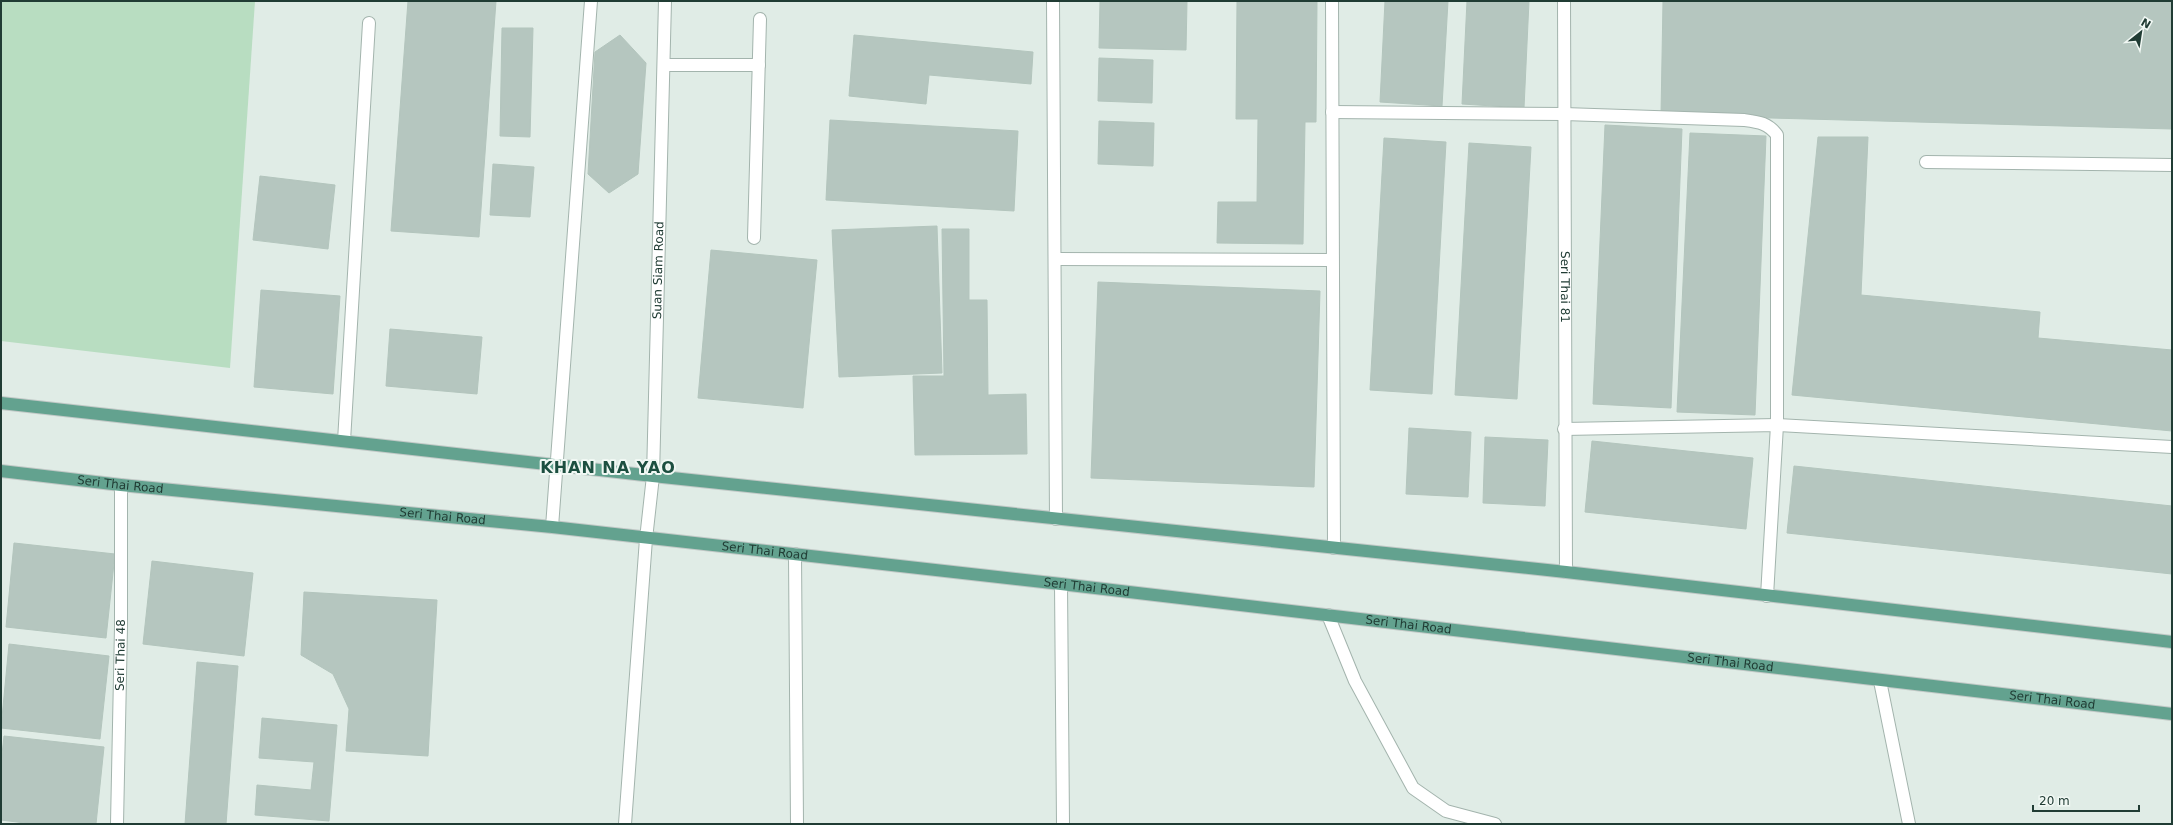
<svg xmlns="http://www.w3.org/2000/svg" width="2173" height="825" font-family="'DejaVu Sans',sans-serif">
	<rect width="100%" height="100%" fill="#e0ece6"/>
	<path fill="#b8ddc1" d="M1,1h254l-25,367 -229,-27z"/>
	<g fill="#b5c6bf" stroke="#b3c5bd">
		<path d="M408,1h88l-17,236 -88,-6z"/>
		<path d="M1100,1h87l-1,49 -87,-2z"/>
		<path d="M1237,1h80l-1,121h-11l-2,122 -86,-1 1,-41h39l1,-83h-22z"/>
		<path d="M1385,1h63l-6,105 -62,-4z"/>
		<path d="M1467,1h62l-5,107 -62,-4z"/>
		<path d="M1663,1h509v128l-511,-14z"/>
		<path d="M502,28h31l-3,109 -30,-1z"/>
		<path d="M620,35l26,28 -8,111 -29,19 -21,-19 7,-122z"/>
		<path d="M854,35l179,17 -2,32 -102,-9 -3,29 -77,-8z"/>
		<path d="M1099,58l54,2 -1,43 -54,-2z"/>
		<path d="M830,120l188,11 -4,80 -188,-11z"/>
		<path d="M1099,121l55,2 -1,43 -55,-2z"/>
		<path d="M1605,125l77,4 -11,279 -78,-4z"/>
		<path d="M1690,133l76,3 -11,279 -78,-3z"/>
		<path d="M1818,137h50l-7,158 179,17 -2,26 134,12v81l-380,-36z"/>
		<path d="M1384,138l62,4 -14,252 -62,-4z"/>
		<path d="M1469,143l62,4 -14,252 -62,-4z"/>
		<path d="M493,164l41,3 -4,50 -40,-2z"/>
		<path d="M260,176l75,9 -7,64 -75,-9z"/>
		<path d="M937,226l5,147 -103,4 -7,-147z"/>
		<path d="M942,229h27v71h18l1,95 38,-1 1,60 -112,1 -2,-79h31z"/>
		<path d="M711,250l106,10 -14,148 -105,-10z"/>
		<path d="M1098,282l222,9 -6,196 -223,-9z"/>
		<path d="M261,290l79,6 -7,98 -79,-7z"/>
		<path d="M390,329l92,8 -5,57 -91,-8z"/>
		<path d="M1409,428l62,4 -3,65 -62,-3z"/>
		<path d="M1485,437l63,3 -3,66 -62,-3z"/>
		<path d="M1592,441l161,17 -7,71 -161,-17z"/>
		<path d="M1794,466l378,40v68l-385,-41z"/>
		<path d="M14,543l101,11 -9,84 -100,-11z"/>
		<path d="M152,561l101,12 -9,83 -101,-12z"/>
		<path d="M304,592l133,8 -9,156 -82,-5 3,-42 -16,-35 -32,-19z"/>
		<path d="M9,644l100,12 -9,83 -99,-11z"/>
		<path d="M197,662l41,4 -12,158h-41z"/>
		<path d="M262,718l75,7 -8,96 -74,-6 2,-30 54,5 3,-28 -55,-4z"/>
		<path d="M4,736l100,11 -8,77h-63l-32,-4v-57z"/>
	</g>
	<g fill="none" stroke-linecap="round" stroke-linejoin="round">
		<g stroke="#a3b4ad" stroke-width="14">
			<g id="minor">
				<path d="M1053,1l3,518"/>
				<path d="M1332,1l2,547"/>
				<path id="s1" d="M1564,1l2,571"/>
				<path d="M664,65h95"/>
				<path d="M1332,112l232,2 180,6c15,2 24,3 33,15v290l-10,171"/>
				<path d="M1926,162l246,3"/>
				<path d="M754,238l6,-219"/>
				<path d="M1055,259l277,1"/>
				<path d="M1564,429l213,-4 395,22"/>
				<path d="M344,441l25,-418"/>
				<path d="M552,527l39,-526"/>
				<path d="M795,554l2,270"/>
				<path d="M1061,584l2,240"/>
				<path d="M1328,615l27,66 58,107 33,23 49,13"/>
				<path d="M1880,681l29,143"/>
				<path id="s2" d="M117,824l4,-197v-142"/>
				<path id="s3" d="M625,824l21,-285 7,-63 12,-475"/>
			</g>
		</g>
		<g stroke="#c1c8c6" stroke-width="14">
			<g id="major">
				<path d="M1,403l652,73 913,96 606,70"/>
				<path id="s4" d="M1,471l120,14 431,42 509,57 1111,130"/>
			</g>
		</g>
		<use href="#minor" stroke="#fff" stroke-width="12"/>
		<use href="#major" stroke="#63a28f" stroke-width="12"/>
	</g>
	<g text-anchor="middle" stroke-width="4" stroke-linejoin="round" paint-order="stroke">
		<g font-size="12" fill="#203c34" stroke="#f1f8f4">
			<text dy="4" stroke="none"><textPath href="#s3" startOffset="555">Suan Siam Road</textPath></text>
			<text dy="4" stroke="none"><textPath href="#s1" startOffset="286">Seri Thai 81</textPath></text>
			<text dy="4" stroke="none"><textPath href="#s4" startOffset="120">Seri Thai Road</textPath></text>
			<text dy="4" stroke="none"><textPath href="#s4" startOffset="444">Seri Thai Road</textPath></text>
			<text dy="4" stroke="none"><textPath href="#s4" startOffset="768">Seri Thai Road</textPath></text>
			<text dy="4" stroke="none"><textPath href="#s4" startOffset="1092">Seri Thai Road</textPath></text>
			<text dy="4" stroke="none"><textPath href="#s4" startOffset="1416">Seri Thai Road</textPath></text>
			<text dy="4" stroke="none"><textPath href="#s2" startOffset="169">Seri Thai 48</textPath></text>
			<text dy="4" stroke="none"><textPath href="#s4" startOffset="1740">Seri Thai Road</textPath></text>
			<text dy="4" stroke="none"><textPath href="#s4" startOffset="2064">Seri Thai Road</textPath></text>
		</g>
		<g font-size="16" font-weight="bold" letter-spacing="1" fill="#1c4f40" stroke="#f1f8f4">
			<text x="608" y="473">KHAN NA YAO</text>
		</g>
	</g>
	<rect width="2173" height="825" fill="none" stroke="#203c34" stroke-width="4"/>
	<g transform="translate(2141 32) rotate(30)" stroke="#f1f8f4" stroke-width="3" paint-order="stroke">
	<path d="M0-3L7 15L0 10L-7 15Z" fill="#203c34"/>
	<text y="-6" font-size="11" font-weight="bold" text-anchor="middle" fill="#203c34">N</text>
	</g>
	<path d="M2033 805v6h106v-6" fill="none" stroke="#203c34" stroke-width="2"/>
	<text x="2039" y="805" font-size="12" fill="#203c34" stroke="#f1f8f4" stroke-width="3" paint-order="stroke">20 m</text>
</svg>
